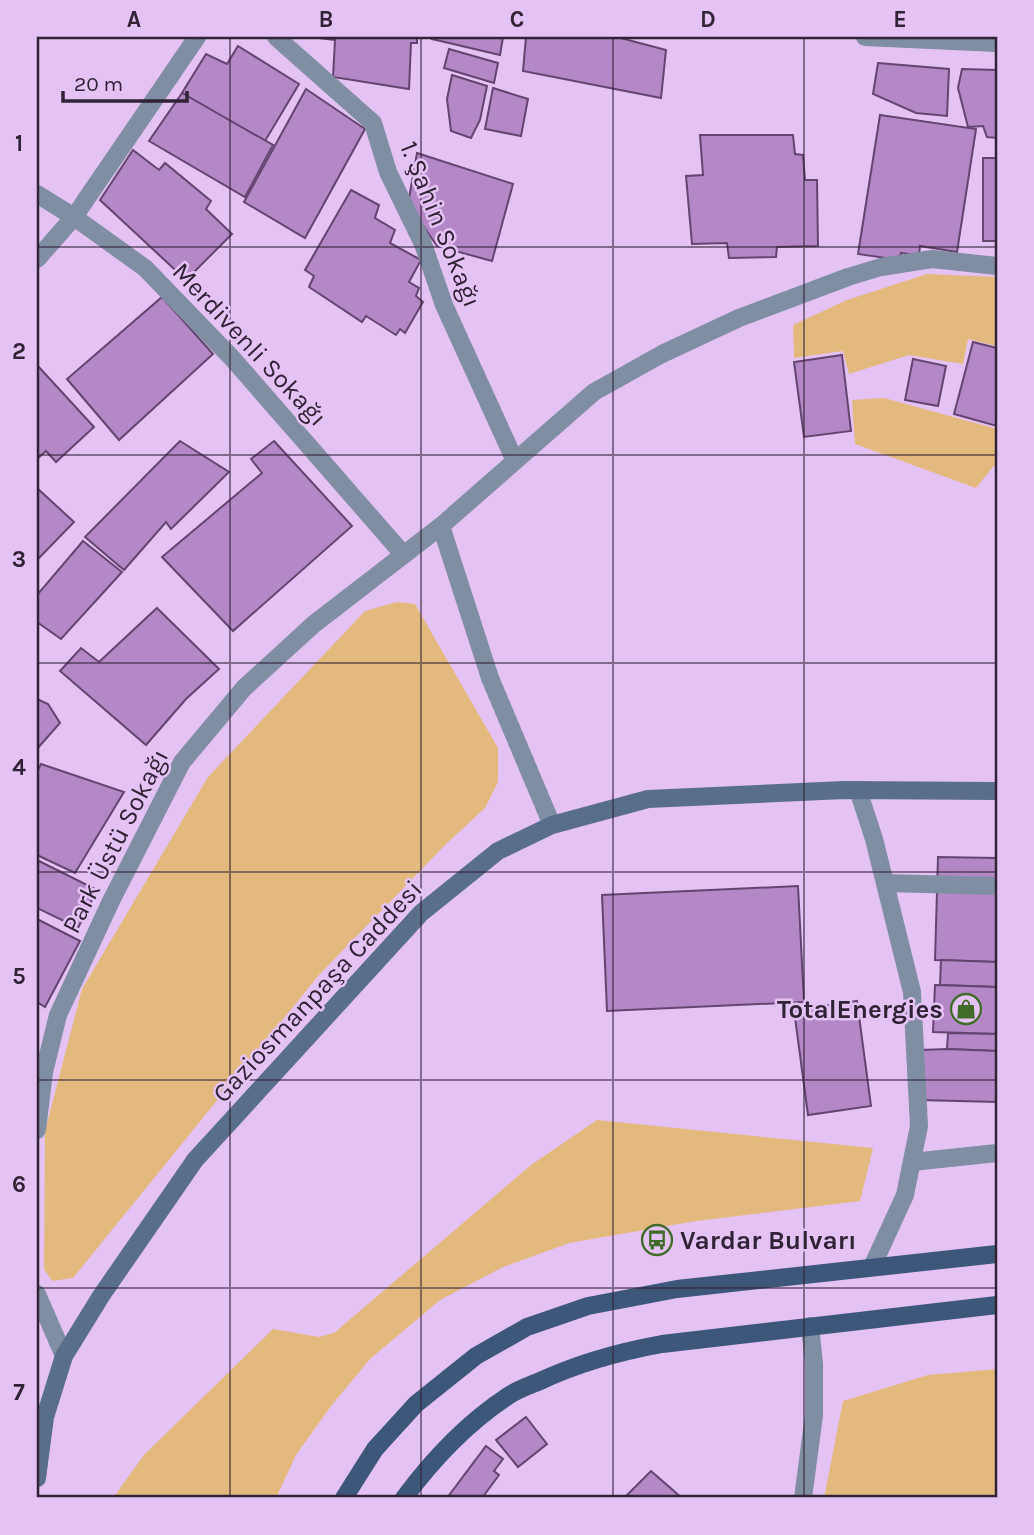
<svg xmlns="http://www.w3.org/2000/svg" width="1034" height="1535" font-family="Karla,sans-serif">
	<rect width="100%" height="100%" fill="#e5c2f4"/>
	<g fill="#e4b97d">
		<path d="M927,274l70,3v69l-29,-7 -5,25 -54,-9 -60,19 -6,-23 -49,7 -1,-33 54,-25z"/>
		<path d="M884,398l113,31v33l-21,26 -121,-44 -3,-44z"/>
		<path d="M397,602l18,2 83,144v34l-13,26 -39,36 -127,131 -246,303 -21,3 -8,-12 1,-138 37,-142 126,-212 157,-166z"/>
		<path d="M597,1120l276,28 -13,53 -164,20 -127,22 -66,24 -63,33 -70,59 -39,47 -35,49 -20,43h-163l31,-43 129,-126 46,8 15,-4 197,-168z"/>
		<path d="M997,1369v129h-173l19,-97 85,-26z"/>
	</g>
	<g fill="#b487c6" stroke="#644570" stroke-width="2">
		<path d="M311,37h106v6h-6l-2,46 -76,-12 2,-37z"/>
		<path d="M433,37h70l-3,18 -68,-16z"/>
		<path d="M526,37h91l49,13 -5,48 -138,-27z"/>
		<path d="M238,46l61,38 -34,57 -83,-48 24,-39 21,10z"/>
		<path d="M449,49l49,14 -4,20 -50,-15z"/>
		<path d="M878,63l71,6 -2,47 -31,-3 -43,-19z"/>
		<path d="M962,69l35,1v68l-10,-1 -4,-11 -15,1 -10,-39z"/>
		<path d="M452,75l35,11 -7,34 -9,18 -20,-7 -4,-32z"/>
		<path d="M493,88l35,11 -7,37 -36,-7z"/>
		<path d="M306,89l59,40 -60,109 -61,-36z"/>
		<path d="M182,93l91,52 -28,52 -96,-56z"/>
		<path d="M880,115l96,14 -19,123 -37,-6 -1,10 -18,-3 -2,7 -41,-6z"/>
		<path d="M700,135h93l2,19 8,1 2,25h12l1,66 -41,1 -1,10 -47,1 -2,-15 -35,1 -6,-68 17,-1z"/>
		<path d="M133,150l26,20 6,-7 46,38 -5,8 26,25 -46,46 -86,-80z"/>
		<path d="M417,153l96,31 -21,77 -55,-15 -29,-42z"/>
		<rect x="983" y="158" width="14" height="83"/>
		<path d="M351,190l28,15 -4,13 20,12 -5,13 31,17 -12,22 10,6 -3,8 7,6 -18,31 -5,-4 -4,6 -30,-19 -4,6 -53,-35 5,-11 -9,-6z"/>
		<path d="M162,297l51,57 -94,86 -52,-61z"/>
		<path d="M973,342l24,6v78l-43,-12z"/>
		<path d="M842,355l9,76 -47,6 -10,-75z"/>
		<path d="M913,359l33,7 -8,40 -33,-6z"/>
		<path d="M37,365l57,62 -38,35 -10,-11 -9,8z"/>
		<path d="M180,441l49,31 -58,57 -5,-7 -42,48 -39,-33z"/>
		<path d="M274,441l78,85 -119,105 -71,-74 100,-84 -11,-14z"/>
		<path d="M37,488l37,34 -37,38z"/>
		<path d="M83,541l39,31 -61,67 -24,-17v-27z"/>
		<path d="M157,608l62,61 -33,30 -40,46 -86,-74 21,-23 18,14z"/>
		<path d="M37,699l11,5 12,19 -23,26z"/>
		<path d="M41,764l83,28 -49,81 -38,-18v-83z"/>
		<path d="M938,857l59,1v104l-62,-2z"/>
		<path d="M37,860l60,30 -19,38 -41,-20z"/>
		<path d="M798,886l6,116 -197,9 -5,-116z"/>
		<path d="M37,919l43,22 -35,66 -8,-5z"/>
		<path d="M941,960l56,2v25l-57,-2z"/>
		<path d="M935,985l62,2v47l-64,-2z"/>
		<path d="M857,1001l14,105 -63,9 -14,-105z"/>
		<path d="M948,1033l49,1v17l-50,-2z"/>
		<path d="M947,1049l50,2v51l-78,-2 2,-50z"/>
		<path d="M526,1417l21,27 -29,23 -22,-27z"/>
		<path d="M486,1446l17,13 -9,12 5,4 -17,23h-35z"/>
		<path d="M651,1471l31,27h-58z"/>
	</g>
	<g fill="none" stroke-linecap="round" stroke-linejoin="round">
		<g stroke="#7f8ea2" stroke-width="18">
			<path d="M858,790l16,49 38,153 7,134 -14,69 -33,72"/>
			<path d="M885,883l112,3"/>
			<path d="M912,1162l85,-9"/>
		</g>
		<g stroke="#7f8ea2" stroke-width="18">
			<path d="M276,37l97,86 15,49 35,72 21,61 71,156"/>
			<path d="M865,37l132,6"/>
			<path d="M37,194l37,23 71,51 87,90 171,196"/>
			<path d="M37,259l37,-42 123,-180"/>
			<path d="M441,526l49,152 62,147"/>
			<path d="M37,1130l7,-58 14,-57 53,-114 71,-139 62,-74 70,-64 127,-98 153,-134 68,-38 77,-36 109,-41 33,-10 51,-8 65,7"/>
			<path d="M37,1294l27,62"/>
			<path d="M803,1498l11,-83v-51l-4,-38"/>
		</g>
		<path stroke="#586e8b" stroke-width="18" d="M37,1478l8,-61 19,-61 37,-60 94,-136 226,-247 77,-62 54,-26 96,-26 196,-9 153,1"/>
		<g stroke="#3c577a" stroke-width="18">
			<path d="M344,1498l31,-49 41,-45 60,-48 51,-29 61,-21 89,-17 320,-35"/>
			<path d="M404,1498c29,-39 63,-75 104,-102 9,-6 20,-10 30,-14 40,-19 80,-30 124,-38l335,-39"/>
		</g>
	</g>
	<path fill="none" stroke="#312336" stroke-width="2" stroke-opacity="0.55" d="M230,37v1461M421,37v1461M613,37v1461M804,37v1461M37,247h960M37,455h960M37,663h960M37,872h960M37,1080h960M37,1288h960"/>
	<defs>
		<g id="shop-ring" transform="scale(1.575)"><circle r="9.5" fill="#e5c2f4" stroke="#416b28" stroke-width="1.5"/><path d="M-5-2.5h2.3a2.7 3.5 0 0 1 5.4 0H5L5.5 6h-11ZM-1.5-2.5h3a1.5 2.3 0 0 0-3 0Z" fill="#416b28"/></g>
		<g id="bus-ring" transform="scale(1.575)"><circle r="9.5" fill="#e5c2f4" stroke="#416b28" stroke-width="1.5"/><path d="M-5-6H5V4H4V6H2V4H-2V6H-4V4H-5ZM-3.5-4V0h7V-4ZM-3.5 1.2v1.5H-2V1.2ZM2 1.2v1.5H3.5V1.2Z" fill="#416b28"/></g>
	</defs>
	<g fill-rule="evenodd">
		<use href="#shop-ring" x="966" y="1009"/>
		<use href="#bus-ring" x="657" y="1240"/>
	</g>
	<g text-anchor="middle" stroke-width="5" stroke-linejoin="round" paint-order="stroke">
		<g font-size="26" fill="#312336" stroke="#e5c2f4">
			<text transform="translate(441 224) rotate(68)" y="9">1. Şahin Sokağı</text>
			<text transform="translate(250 344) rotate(47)" y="9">Merdivenli Sokağı</text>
			<text transform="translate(115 841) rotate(-63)" y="9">Park Üstü Sokağı</text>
			<text transform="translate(317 991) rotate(-47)" y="9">Gaziosmanpaşa Caddesi</text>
		</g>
		<g font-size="26" font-weight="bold" fill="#312336" stroke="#e5c2f4" text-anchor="end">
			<text x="943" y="1018">TotalEnergies</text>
			<text x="680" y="1249" text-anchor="start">Vardar Bulvarı</text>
		</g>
	</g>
	<rect width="1034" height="1535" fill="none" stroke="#e5c2f4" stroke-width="77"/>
	<path d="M63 91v10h124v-10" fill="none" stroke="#312336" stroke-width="3.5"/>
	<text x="74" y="91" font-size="21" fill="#312336" stroke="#e5c2f4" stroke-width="5" paint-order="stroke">20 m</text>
	<rect x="38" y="38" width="958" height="1458" fill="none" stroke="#312336" stroke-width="2.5"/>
	<g font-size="23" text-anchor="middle" font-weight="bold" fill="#312336">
		<text x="134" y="27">A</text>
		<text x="326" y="27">B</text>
		<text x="517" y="27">C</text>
		<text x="708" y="27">D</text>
		<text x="900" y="27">E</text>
		<text x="19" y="151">1</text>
		<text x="19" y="359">2</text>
		<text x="19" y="567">3</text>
		<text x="19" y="775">4</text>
		<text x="19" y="984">5</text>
		<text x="19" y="1192">6</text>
		<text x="19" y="1400">7</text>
	</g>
</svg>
